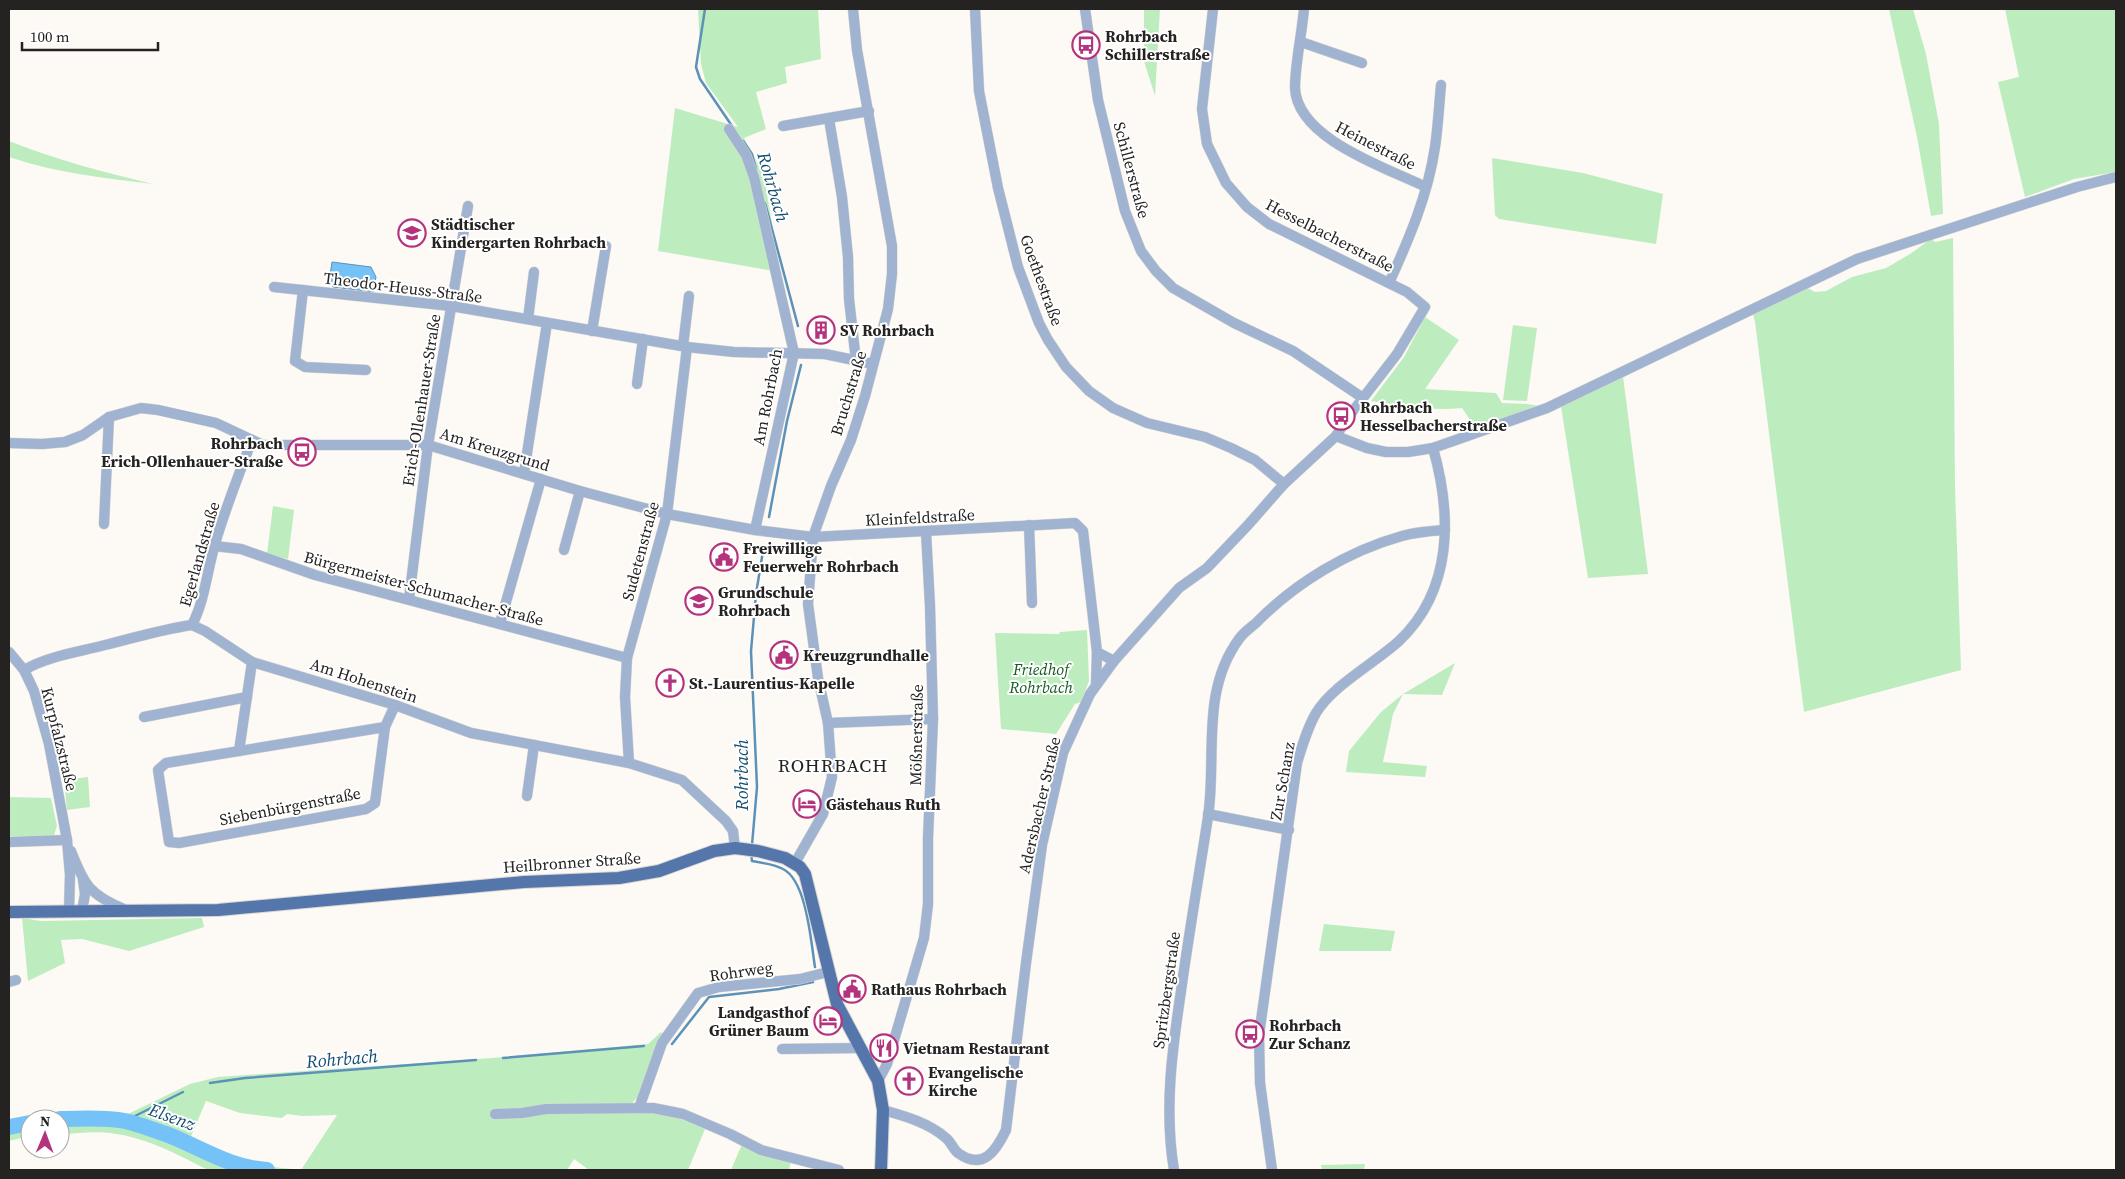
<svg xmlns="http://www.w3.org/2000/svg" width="2125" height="1179" font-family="'Source Serif 4',serif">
	<rect width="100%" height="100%" fill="#fdf9f5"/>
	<g fill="#bdedbf" fill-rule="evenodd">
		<path d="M698,9h120l3,50 -36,8 2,16 -31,9 10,37 -22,9 20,38 16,96 -122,-21 17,-143 63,19 -32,-44 -5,-19z"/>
		<path d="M1144,9h16l-5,87 -11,-35z"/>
		<path d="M1889,9h24l13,45 13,70 4,90 -12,2 -14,-79z"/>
		<path d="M2005,9h111v163l-42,7 -49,18 -27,-115 21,-5z"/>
		<path d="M9,141c47,19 95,31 144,43 -49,-6 -97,-11 -144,-27z"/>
		<path d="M1492,158l91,15 80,21 -7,50 -157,-25 -4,-4z"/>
		<path d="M1953,238l2,248 6,184 -157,42 -49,-390 -4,-15 49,-23 15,8 11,-1 26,-14 34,-9 24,-14 21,-15 4,3z"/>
		<path d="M1425,317l34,23 -34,49 71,4 6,10 26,1 16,3 -69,20 -13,-19c-31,3 -60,-2 -91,-7l33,-44z"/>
		<path d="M1513,325l24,3 -10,73 -24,-1z"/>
		<path d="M1622,368l26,206 -60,4 -28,-178z"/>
		<path d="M273,506l21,4 -6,49 -21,-5z"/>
		<path d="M1087,630l2,51 -8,21 -6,2 -19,30 -55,-5 -6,-96 64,1 1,-2z"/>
		<path d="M1455,663l-13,32 -39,-1 -10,20 -10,48 44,4 -2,11 -79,-5 3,-21 32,-39 22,-18z"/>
		<path d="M88,777l2,30 -23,3 -3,-30z"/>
		<path d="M9,797l42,1 6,28 -3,9 -10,2 -35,-1z"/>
		<path d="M22,918l19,3 161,-3 2,9 -75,24 -47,-12 -21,1 4,23 -37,18z"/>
		<path d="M1324,924l71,7 -4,20h-72z"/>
		<path d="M661,1032l4,3 -22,57 -13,13 1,9c24,-7 52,5 74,15l-17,41h-99l-15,-11 -7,11h-359c-31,-16 -63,-33 -98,-37 -16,-2 -34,1 -50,1v-15h-10l45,-5 31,1 64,-31 28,-7 274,-19 156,-14zM206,1101l34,12 42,5 5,-4 15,2 35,-1 -36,55 -46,-5 -66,-24z"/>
		<path d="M30,1121v15l-21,5v-15z"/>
		<path d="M742,1144l49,18 -2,8h-58z"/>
		<path d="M1365,1164l-1,6h-42l-1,-5z"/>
	</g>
	<path fill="#74c2f7" stroke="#5c92b7" d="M332,262l39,5 5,10 -3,15 -40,-5 -4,-5z"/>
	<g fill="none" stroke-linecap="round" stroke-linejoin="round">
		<g stroke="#5c92b7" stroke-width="2.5">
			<path d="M705,9l-9,58 4,12 32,47"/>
			<path d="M743,141l9,13 4,15"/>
			<path d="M765,203l33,123"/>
			<path d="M769,517l18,-96 14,-56"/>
			<path d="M752,845l5,-58 -6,-136 5,-57 7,-43"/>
			<path d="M751,853l1,8c10,2 22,3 31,8 24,12 28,74 32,98"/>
			<path d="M672,1044l37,-47 70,-8 34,-7"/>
			<path d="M503,1058l141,-12"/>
			<path d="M210,1083l35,-5 231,-18"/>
			<path d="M125,1121l58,-29"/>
		</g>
		<g stroke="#74c2f7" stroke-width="16">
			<path d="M60,1119c21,0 44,-2 65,2 14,3 28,9 41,13 34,13 64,34 101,36"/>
			<path d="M9,1127l21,-4"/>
		</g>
		<g stroke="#dad7d3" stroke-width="11">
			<g id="minor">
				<path d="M975,9l4,82 19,97 20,79 21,56 9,17 18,27 23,24 24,17 34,15 58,14 26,11 24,12 29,24"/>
				<path d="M1085,9l13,91 27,111 16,40 15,20 17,17 61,35 59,28 70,47"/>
				<path d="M1304,9c-2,24 -9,55 -9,79 2,51 92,80 131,99"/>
				<path d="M1301,42l61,21"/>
				<path d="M829,119l13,78 6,60 1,42 7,62"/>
				<path d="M783,126l86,-15"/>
				<path d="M729,129l17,26 8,22 40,176 -39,177"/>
				<path d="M1389,283c20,-44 39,-88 46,-136 3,-20 4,-41 6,-62"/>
				<path d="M274,287l177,19 236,41 47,5 91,2 48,10"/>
				<path d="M303,290l-8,71 10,6 61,3"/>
				<path d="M528,319l6,-47"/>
				<path d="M592,331l14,-85"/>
				<path d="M683,346l6,-50"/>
				<path d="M637,384l6,-45"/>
				<path d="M1336,436l31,12 19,4h22l25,-4 114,-40 310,-149 220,-72 39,-10"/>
				<path d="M9,443l33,1 23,-2 18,-7 26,-18 32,-9 17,2 58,13 47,22h165l152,46 87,23 88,16 58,7 262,-14 8,8 14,121 17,9"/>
				<path d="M524,473l23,-150"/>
				<path d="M104,524l5,-107"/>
				<path d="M1029,525l3,78"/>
				<path d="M214,546l27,3 74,26 312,83"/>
				<path d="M564,550l16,-59"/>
				<path d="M409,599l19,-154 40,-239"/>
				<path d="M500,623l41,-144"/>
				<path d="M192,625l13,6 47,31 143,43 76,28 158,30 53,17 44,41 7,10 2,17"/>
				<path d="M9,652l15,18 10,21 15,53 18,96 3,35 -1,36"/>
				<path d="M24,670c24,-14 55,-18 81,-25 29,-7 58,-16 87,-20 13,-25 15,-54 23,-81 10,-35 24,-70 37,-104"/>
				<path d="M1096,685l1,-33"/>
				<path d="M144,717l103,-20"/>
				<path d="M828,723l105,-4"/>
				<path d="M385,727l-219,36 -8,7 11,72 10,1 187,-34 9,-6 10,-76 10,-22"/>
				<path d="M239,751l13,-89"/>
				<path d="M629,763l-4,-66 2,-39 40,-144 20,-167"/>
				<path d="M527,796l7,-51"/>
				<path d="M1208,814l81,16"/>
				<path d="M9,842l58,-2"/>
				<path d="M71,851c13,34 19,44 53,58"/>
				<path d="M795,863l28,-49 9,-37 -4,-54 -10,-45 -10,-74 5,-67 18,-51 20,-46 14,-44 23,-87 4,-35v-28l-35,-196 -4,-41"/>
				<path d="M82,911l3,-17 -2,-14"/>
				<path d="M9,982l7,-2"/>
				<path d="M782,1049l79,-1"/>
				<path d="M878,1081l9,-17 37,-126 4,-34v-66l5,-119 -3,-113 -4,-74"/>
				<path d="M639,1108l23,-65 36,-50 21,-6 81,-8 28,-7"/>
				<path d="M883,1110c22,6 46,13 63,28 5,4 7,11 12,15 25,18 38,-2 48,-23l20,-167 16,-118 21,-92 27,-59 24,-33 65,-73 28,-20 41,-43 36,-41 52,-48 10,-16 51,-66 28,-47 -18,-15 -138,-68 -22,-17 -21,-24 -19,-39 -5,-35 11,-100"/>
				<path d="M495,1114l27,-1 24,-4 107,-1 30,6 47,20 31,16 78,20"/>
				<path d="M1174,1170c-10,-60 -2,-119 7,-179 8,-58 18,-116 27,-174 9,-60 -8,-125 31,-178 4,-6 11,-11 17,-16 39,-40 92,-72 146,-87 14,-4 29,-5 43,-6"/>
				<path d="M1272,1170l-12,-87 -1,-48 38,-272c5,-17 10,-34 19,-50 17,-28 59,-50 83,-72 54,-51 53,-126 34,-193"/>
			</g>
		</g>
		<g stroke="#dad7d3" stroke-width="14">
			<path id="major" d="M9,912l209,-2 306,-28 95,-4 40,-7 55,-20 21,-3 23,3 27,7 15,9 5,7 32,130 41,77 5,29 -2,60"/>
		</g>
		<use href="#minor" stroke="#a0b3d1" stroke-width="10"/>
		<use href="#major" stroke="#5576ab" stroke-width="12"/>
	</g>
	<defs>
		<g id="bus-ring" transform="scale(1.4375)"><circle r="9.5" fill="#fff" stroke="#b4337d" stroke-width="1.5"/><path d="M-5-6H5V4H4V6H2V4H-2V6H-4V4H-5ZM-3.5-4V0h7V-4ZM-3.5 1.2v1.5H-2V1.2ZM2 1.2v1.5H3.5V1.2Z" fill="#b4337d"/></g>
		<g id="school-ring" transform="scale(1.4375)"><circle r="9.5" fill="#fff" stroke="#b4337d" stroke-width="1.5"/><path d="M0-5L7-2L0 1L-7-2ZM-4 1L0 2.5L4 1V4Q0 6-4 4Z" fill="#b4337d"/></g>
		<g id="building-ring" transform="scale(1.4375)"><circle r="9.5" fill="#fff" stroke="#b4337d" stroke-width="1.5"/><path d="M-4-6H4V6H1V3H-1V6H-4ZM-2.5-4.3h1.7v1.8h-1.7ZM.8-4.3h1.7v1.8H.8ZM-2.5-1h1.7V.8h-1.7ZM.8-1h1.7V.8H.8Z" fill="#b4337d"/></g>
		<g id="civic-ring" transform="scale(1.4375)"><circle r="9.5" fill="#fff" stroke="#b4337d" stroke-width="1.5"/><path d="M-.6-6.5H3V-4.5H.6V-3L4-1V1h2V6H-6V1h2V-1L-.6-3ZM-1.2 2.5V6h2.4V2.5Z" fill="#b4337d"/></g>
		<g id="church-ring" transform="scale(1.4375)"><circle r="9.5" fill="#fff" stroke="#b4337d" stroke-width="1.5"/><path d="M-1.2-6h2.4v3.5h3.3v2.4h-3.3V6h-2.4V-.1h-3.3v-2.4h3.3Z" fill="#b4337d"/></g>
		<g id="hotel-ring" transform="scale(1.4375)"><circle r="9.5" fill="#fff" stroke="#b4337d" stroke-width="1.5"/><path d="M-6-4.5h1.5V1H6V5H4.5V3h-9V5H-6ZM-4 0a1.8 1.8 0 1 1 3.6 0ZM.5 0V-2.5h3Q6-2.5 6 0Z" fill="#b4337d"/></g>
		<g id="restaurant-ring" transform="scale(1.4375)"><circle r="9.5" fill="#fff" stroke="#b4337d" stroke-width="1.5"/><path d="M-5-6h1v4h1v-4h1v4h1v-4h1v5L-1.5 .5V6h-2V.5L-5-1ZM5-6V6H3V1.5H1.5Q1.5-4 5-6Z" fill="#b4337d"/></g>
	</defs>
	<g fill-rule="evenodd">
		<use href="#bus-ring" x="1086" y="45"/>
		<use href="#school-ring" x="412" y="233"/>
		<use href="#building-ring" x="821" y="330"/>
		<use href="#bus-ring" x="1341" y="416"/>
		<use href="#bus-ring" x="302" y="452"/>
		<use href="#civic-ring" x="724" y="557"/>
		<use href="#school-ring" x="699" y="601"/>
		<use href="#civic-ring" x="784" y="655"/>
		<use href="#church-ring" x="670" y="683"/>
		<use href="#hotel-ring" x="807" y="804"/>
		<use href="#civic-ring" x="852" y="989"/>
		<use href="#hotel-ring" x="828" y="1021"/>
		<use href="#bus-ring" x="1250" y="1034"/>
		<use href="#restaurant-ring" x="884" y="1048"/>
		<use href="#church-ring" x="909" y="1081"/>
	</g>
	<g text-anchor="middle" stroke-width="4" stroke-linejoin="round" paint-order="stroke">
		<g font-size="16" font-weight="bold" fill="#242321" stroke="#fff" text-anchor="start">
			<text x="1105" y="42">Rohrbach<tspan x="1105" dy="18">Schillerstraße</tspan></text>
			<text x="431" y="230">Städtischer<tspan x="431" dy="18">Kindergarten Rohrbach</tspan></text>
			<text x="840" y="336">SV Rohrbach</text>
			<text x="1360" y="413">Rohrbach<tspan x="1360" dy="18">Hesselbacherstraße</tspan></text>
			<text x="283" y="449" text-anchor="end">Rohrbach<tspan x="283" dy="18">Erich-Ollenhauer-Straße</tspan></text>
			<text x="743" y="554">Freiwillige<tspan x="743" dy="18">Feuerwehr Rohrbach</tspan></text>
			<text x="718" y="598">Grundschule<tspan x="718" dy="18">Rohrbach</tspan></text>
			<text x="803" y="661">Kreuzgrundhalle</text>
			<text x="689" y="689">St.-Laurentius-Kapelle</text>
			<text x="826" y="810">Gästehaus Ruth</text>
			<text x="871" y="995">Rathaus Rohrbach</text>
			<text x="809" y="1018" text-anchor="end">Landgasthof<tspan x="809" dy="18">Grüner Baum</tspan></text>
			<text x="1269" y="1031">Rohrbach<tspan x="1269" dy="18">Zur Schanz</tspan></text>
			<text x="903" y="1054">Vietnam Restaurant</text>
			<text x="928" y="1078">Evangelische<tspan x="928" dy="18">Kirche</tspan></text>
		</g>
		<g font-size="16" fill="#242321" stroke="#fff">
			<text transform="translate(1376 145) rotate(27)" y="6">Heinestraße</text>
			<text transform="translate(1132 170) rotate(75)" y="6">Schillerstraße</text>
			<text transform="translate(1330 235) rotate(27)" y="6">Hesselbacherstraße</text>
			<text transform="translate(1042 280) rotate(70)" y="6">Goethestraße</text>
			<text transform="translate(403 287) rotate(7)" y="6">Theodor-Heuss-Straße</text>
			<text transform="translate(848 393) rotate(-73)" y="6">Bruchstraße</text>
			<text transform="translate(767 397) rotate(-79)" y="6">Am Rohrbach</text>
			<text transform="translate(421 400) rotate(-81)" y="6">Erich-Ollenhauer-Straße</text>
			<text transform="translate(495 449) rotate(17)" y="6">Am Kreuzgrund</text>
			<text transform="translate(920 517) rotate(-3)" y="6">Kleinfeldstraße</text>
			<text transform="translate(640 551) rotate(-75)" y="6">Sudetenstraße</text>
			<text transform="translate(199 554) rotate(-74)" y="6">Egerlandstraße</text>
			<text transform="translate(424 588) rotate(15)" y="6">Bürgermeister-Schumacher-Straße</text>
			<text transform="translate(364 680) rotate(18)" y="6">Am Hohenstein</text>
			<text transform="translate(916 735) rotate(-89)" y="6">Mößnerstraße</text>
			<text transform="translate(60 739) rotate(76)" y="6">Kurpfalzstraße</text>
			<text transform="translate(1282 781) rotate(-80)" y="6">Zur Schanz</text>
			<text transform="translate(1039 805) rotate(-77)" y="6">Adersbacher Straße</text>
			<text transform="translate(290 806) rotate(-11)" y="6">Siebenbürgenstraße</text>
			<text transform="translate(572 862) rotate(-4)" y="6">Heilbronner Straße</text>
			<text transform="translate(741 971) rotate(-8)" y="6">Rohrweg</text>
			<text transform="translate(1166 990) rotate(-82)" y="6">Spritzbergstraße</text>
		</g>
		<g font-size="16" font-style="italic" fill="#155a22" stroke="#fff">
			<text x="1041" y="675">Friedhof<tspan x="1041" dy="18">Rohrbach</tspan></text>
		</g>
		<g font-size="18" font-style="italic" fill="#134e72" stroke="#fff">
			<text transform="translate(773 187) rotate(74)" y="6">Rohrbach</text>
			<text transform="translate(742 775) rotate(-90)" y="6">Rohrbach</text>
			<text transform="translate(342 1059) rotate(-5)" y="6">Rohrbach</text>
			<text transform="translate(172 1117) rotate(20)" y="6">Elsenz</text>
		</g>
		<g font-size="19" letter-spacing="1" fill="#242321" stroke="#fff">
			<text x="833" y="772">ROHRBACH</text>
		</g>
	</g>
	<rect width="2125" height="1179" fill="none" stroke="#242321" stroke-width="20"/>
	<g transform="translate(45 1134) rotate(1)"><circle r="24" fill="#ffffff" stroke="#a7a7a6"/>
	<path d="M0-4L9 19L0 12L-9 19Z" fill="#b4337d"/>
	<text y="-8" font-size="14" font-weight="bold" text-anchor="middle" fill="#242321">N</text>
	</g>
	<path d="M22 42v8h136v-8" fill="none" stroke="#242321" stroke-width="2.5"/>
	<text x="30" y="42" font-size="15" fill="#242321" stroke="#ffffff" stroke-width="4" paint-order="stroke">100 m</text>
</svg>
